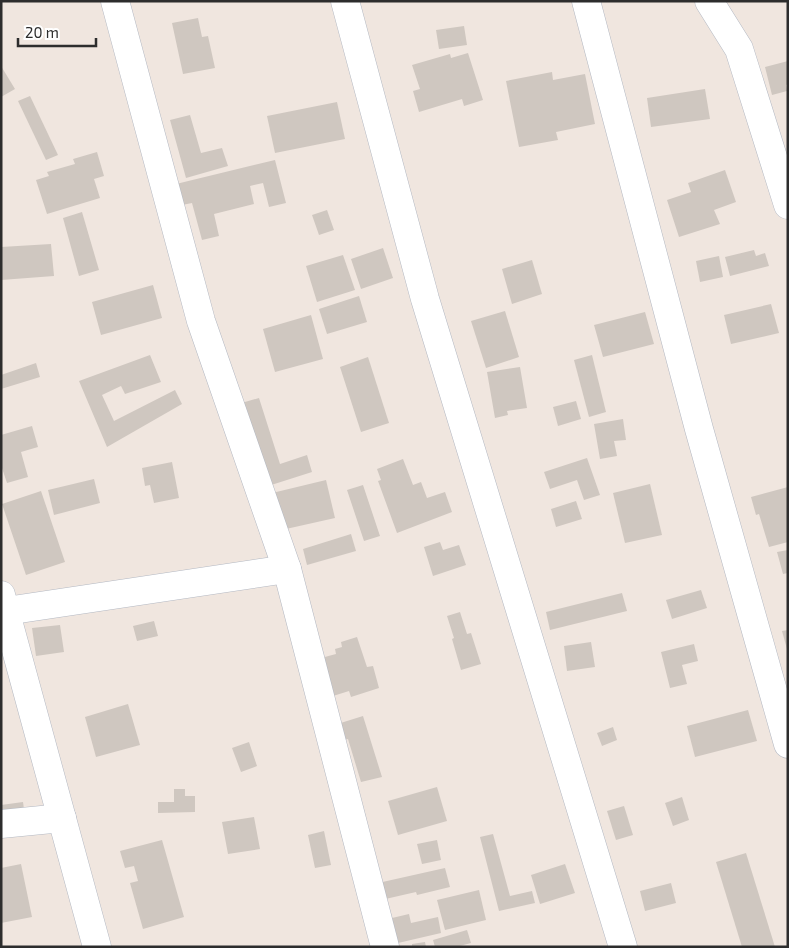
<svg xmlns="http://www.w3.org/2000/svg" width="789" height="948" font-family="'Exo 2',sans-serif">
	<rect width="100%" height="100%" fill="#f0e6df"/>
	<g fill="#cfc7c0">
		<path d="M198,18l4,19 6,-1 7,32 -32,6 -11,-51z"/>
		<path d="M464,26l3,19 -28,4 -3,-19z"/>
		<path d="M468,53l15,47 -19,6 -2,-7 -43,13 -6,-21 7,-2 -8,-24 38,-11 1,4z"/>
		<path d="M788,61v23l-2,1 1,6 -15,4 -7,-28z"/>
		<path d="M1,66l14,23 -14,8z"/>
		<path d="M552,72l1,8 32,-6 10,50 -39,8 2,8 -39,7 -13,-66z"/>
		<path d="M705,89l5,30 -59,8 -4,-29z"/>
		<path d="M30,96l28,59 -12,5 -28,-59z"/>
		<path d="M337,102l8,37 -70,14 -8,-37z"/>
		<path d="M190,115l11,38 21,-5 6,18 -42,12 -16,-58z"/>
		<path d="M97,152l7,24 -10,3 6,19 -53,16 -11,-34 13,-4 -2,-4 28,-8 -2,-5z"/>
		<path d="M275,160l11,43 -17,4 -6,-24 -13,3 4,18 -40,10 5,22 -17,4 -10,-37 -10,2 -6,-21z"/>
		<path d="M725,170l11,32 -22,8 6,14 -41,13 -12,-37 24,-8 -3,-9z"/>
		<path d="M327,210l7,20 -15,5 -7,-20z"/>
		<path d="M82,212l17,58 -20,6 -16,-58z"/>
		<path d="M51,244l3,32 -53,4v-33z"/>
		<path d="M383,248l10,30 -32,11 -10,-30z"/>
		<path d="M754,250l2,6 9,-3 4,13 -39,10 -5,-19z"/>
		<path d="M343,255l12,35 -38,12 -11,-36z"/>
		<path d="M719,256l4,21 -23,5 -4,-21z"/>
		<path d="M532,260l10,34 -30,10 -10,-35z"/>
		<path d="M153,285l9,33 -61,17 -9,-33z"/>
		<path d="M359,296l8,26 -40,12 -8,-25z"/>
		<path d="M771,304l8,29 -48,11 -7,-29z"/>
		<path d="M505,311l14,46 -33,11 -15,-47z"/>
		<path d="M645,312l9,32 -51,13 -9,-32z"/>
		<path d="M311,315l12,44 -48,13 -12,-43z"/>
		<path d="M150,355l11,27 -36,12 -4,-8 -19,9 12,26 61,-31 7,14 -75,43 -28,-66z"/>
		<path d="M592,355l14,57 -17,5 -15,-57z"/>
		<path d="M368,357l21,66 -28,9 -21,-65z"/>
		<path d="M36,363l4,14 -39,12v-14z"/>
		<path d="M520,367l7,41 -20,3 1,4 -13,3 -8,-46z"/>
		<path d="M259,398l21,66 27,-9 5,17 -47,15 -27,-83z"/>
		<path d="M576,401l5,18 -23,7 -5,-19z"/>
		<path d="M623,419l3,21 -12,1 3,15 -17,3 -6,-35z"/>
		<path d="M32,426l6,21 -17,5 7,25 -21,6 -6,-18v-30z"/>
		<path d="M587,458l13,37 -16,5 -7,-20 -27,9 -6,-17z"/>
		<path d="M403,459l10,26 8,-3 6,16 18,-6 7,20 -55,21 -19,-52 3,-1 -4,-11z"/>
		<path d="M172,462l7,36 -25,5 -4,-18 -5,1 -3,-18z"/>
		<path d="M94,479l6,24 -46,12 -6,-25z"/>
		<path d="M326,480l9,38 -58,13 -9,-37z"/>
		<path d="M650,484l12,51 -37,8 -12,-50z"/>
		<path d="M363,485l17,51 -16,5 -17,-51z"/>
		<path d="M788,487v55l-19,5 -10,-33 -3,1 -5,-18z"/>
		<path d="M41,491l24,71 -39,13 -24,-71z"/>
		<path d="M576,501l6,18 -26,8 -5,-18z"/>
		<path d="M351,534l5,17 -49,14 -4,-16z"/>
		<path d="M440,542l3,8 16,-5 7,20 -33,11 -9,-29z"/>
		<path d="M788,550v23l-5,1 -6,-22z"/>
		<path d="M701,590l6,18 -35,11 -6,-19z"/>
		<path d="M622,593l5,18 -77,19 -4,-18z"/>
		<path d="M460,612l7,22 4,-1 10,31 -20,6 -9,-31 2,-1 -7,-22z"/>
		<path d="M154,621l4,15 -21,5 -4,-15z"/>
		<path d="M60,625l4,27 -28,4 -4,-28z"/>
		<path d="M788,630v19h-1l-5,-18z"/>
		<path d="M357,637l10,30 6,-1 6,22 -28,9 -2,-6 -16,5 -12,-38 15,-4 -1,-5 7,-2 -1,-5z"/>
		<path d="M591,642l4,25 -28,4 -3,-25z"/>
		<path d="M694,644l4,17 -16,4 5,19 -17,4 -9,-36z"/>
		<path d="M128,704l12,41 -44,12 -11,-40z"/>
		<path d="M748,710l9,31 -62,16 -8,-31z"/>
		<path d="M363,716l19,61 -21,5 -13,-43 -11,3 -6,-16z"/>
		<path d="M613,727l4,13 -15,6 -5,-13z"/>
		<path d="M249,742l8,24 -16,6 -9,-24z"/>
		<path d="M437,787l10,34 -49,14 -10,-34z"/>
		<path d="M174,789h11v7h10v16l-37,1v-11h16z"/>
		<path d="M682,797l7,23 -16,6 -8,-23z"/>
		<path d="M23,802l2,14 -24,3v-14z"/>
		<path d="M624,806l9,29 -17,5 -9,-29z"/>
		<path d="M254,817l6,32 -32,5 -6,-32z"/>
		<path d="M324,831l7,34 -16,3 -7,-33z"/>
		<path d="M493,834l17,62 22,-5 3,12 -36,8 -19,-74z"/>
		<path d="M162,840l22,77 -41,12 -13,-46 8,-2 -4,-15 -9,2 -5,-17z"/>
		<path d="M437,840l4,20 -19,4 -5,-20z"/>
		<path d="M746,853l29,94h-33l-26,-85z"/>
		<path d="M21,864l11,53 -31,6v-55z"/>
		<path d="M565,864l10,29 -35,11 -9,-29z"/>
		<path d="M445,868l5,19 -33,8 -1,-3 -35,8 -3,-17z"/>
		<path d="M671,883l5,20 -31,8 -5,-20z"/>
		<path d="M479,890l7,30 -41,10 -8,-30z"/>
		<path d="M409,914l2,9 27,-6 3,16 -43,10 -6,-25z"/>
		<path d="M467,930l4,13 -15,4h-21l-2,-7z"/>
		<path d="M425,942l1,5h-14v-3z"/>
	</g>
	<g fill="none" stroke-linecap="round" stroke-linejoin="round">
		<g stroke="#b3b8c2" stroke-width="29">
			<g id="street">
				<path d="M115,1l86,320 86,248 98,378"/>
				<path d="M345,1l80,298 198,648"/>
				<path d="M586,1l113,428 89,315"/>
				<path d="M709,1l30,48 49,156"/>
				<path d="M1,595l96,352"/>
				<path d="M6,611l281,-42"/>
				<path d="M1,824l61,-6"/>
			</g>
		</g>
		<use href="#street" stroke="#fff" stroke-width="28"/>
	</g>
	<rect width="789" height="948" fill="none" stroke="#2d2d2d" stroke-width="5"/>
	<path d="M18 38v8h78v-8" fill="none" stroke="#2d2d2d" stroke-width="2.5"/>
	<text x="25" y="38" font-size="15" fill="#2d2d2d" stroke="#ffffff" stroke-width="4" paint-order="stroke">20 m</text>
</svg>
